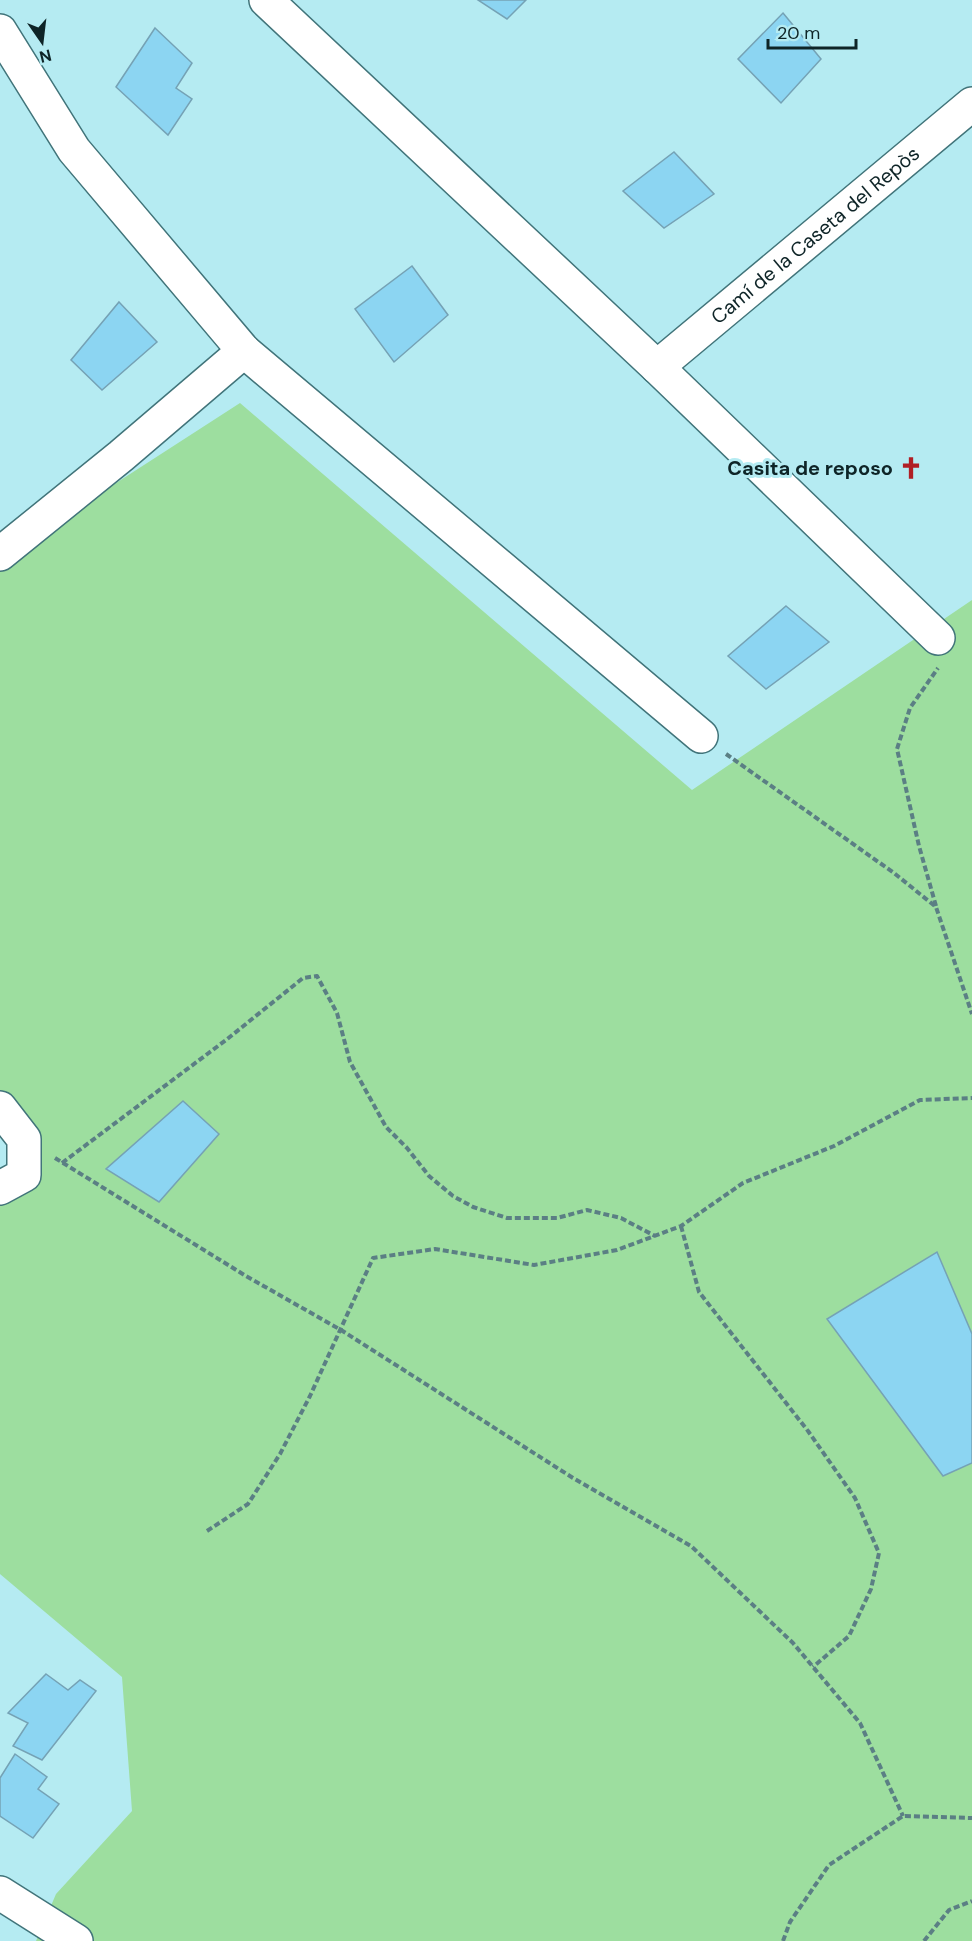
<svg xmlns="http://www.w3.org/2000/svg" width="972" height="1941" font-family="'DM Sans',sans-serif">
	<rect width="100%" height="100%" fill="#b5ebf2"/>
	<path fill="#9dde9f" d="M240,403l452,387 280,-190v1341h-936l20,-47 76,-83 -10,-134 -122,-103v-384l24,-15 -24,-67v-550z"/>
	<g fill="#8cd5f2" stroke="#75a2b5" stroke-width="1.5">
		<path d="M478,0h48l-19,19z"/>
		<path d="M783,13l38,46 -40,44 -43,-44z"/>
		<path d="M155,28l37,35 -16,25 16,11 -24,36 -52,-48z"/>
		<path d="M674,152l40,42 -50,34 -41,-37z"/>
		<path d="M412,266l36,49 -54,47 -39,-53z"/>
		<path d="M119,302l38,40 -55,48 -31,-30z"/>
		<path d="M786,606l43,36 -63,47 -38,-33z"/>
		<path d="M183,1101l36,33 -60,68 -53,-33z"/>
		<path d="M937,1252l35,82v129l-29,13 -116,-157z"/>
		<path d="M46,1674l22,16 12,-10 16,11 -54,69 -29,-14 15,-23 -20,-10z"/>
		<path d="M15,1754l32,23 -9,12 21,15 -26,34 -33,-22v-38z"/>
	</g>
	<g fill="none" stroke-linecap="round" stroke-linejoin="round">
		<g stroke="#41747a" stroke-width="36">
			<g id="minor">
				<path d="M266,0l391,367 281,271"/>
				<path d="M0,31l74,119 170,201 457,385"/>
				<path id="s1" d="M657,367l315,-263"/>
				<path d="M0,554l121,-98 123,-105"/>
				<path d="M0,1108l24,31v36l-24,13"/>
				<path d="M0,1893l76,48"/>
			</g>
		</g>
		<g stroke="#5b7f84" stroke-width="4" stroke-dasharray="6 3" stroke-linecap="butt">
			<path d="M726,754l168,119 42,34 36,107"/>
			<path d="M936,906l-17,-60 -22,-97 13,-41 28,-40"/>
			<path d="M55,1158l191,118 95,54 232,148 118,68 102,97 67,80 43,93"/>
			<path d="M62,1163l164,-123 77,-62 14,-2 20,37 13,49 36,65 21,21 22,28 24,20 20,11 34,11h50l30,-8 34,8 34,18"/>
			<path d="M681,1226l18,66 109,139 47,67 24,55 -8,36 -22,47 -36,31"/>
			<path d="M207,1531l41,-27 32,-50 30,-58 63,-138 62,-9 99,16 83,-15 64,-24 62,-43 91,-37 86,-46 52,-2"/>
			<path d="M783,1941l7,-19 39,-57 74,-49 69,2"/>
			<path d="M924,1941l25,-31 23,-9"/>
		</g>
		<use href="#minor" stroke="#fff" stroke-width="33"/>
	</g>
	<defs>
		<g id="church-bare" transform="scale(1.8)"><path d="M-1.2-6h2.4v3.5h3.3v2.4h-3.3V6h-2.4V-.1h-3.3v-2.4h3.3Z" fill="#b01f25" stroke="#b5ebf2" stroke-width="2.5" paint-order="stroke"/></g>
	</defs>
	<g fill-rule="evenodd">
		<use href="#church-bare" x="911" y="468"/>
	</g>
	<g text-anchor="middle" stroke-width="6" stroke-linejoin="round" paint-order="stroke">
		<g font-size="20" fill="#0e2427" stroke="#b5ebf2">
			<text dy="7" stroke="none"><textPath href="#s1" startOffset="206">Camí de la Caseta del Repòs</textPath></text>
		</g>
		<g font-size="20" font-weight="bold" fill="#0e2427" stroke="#b5ebf2" text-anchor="end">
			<text x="893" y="475">Casita de reposo</text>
		</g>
	</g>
	<g transform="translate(42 42) rotate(166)" stroke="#b5ebf2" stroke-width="4.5" paint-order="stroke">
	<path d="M0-4.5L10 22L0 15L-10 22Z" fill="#0e2427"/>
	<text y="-9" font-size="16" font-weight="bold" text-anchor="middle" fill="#0e2427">N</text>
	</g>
	<path d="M768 39v9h88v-9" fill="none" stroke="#0e2427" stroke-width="3"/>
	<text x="777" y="39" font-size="18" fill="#0e2427" stroke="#b5ebf2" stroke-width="4.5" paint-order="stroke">20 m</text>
</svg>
